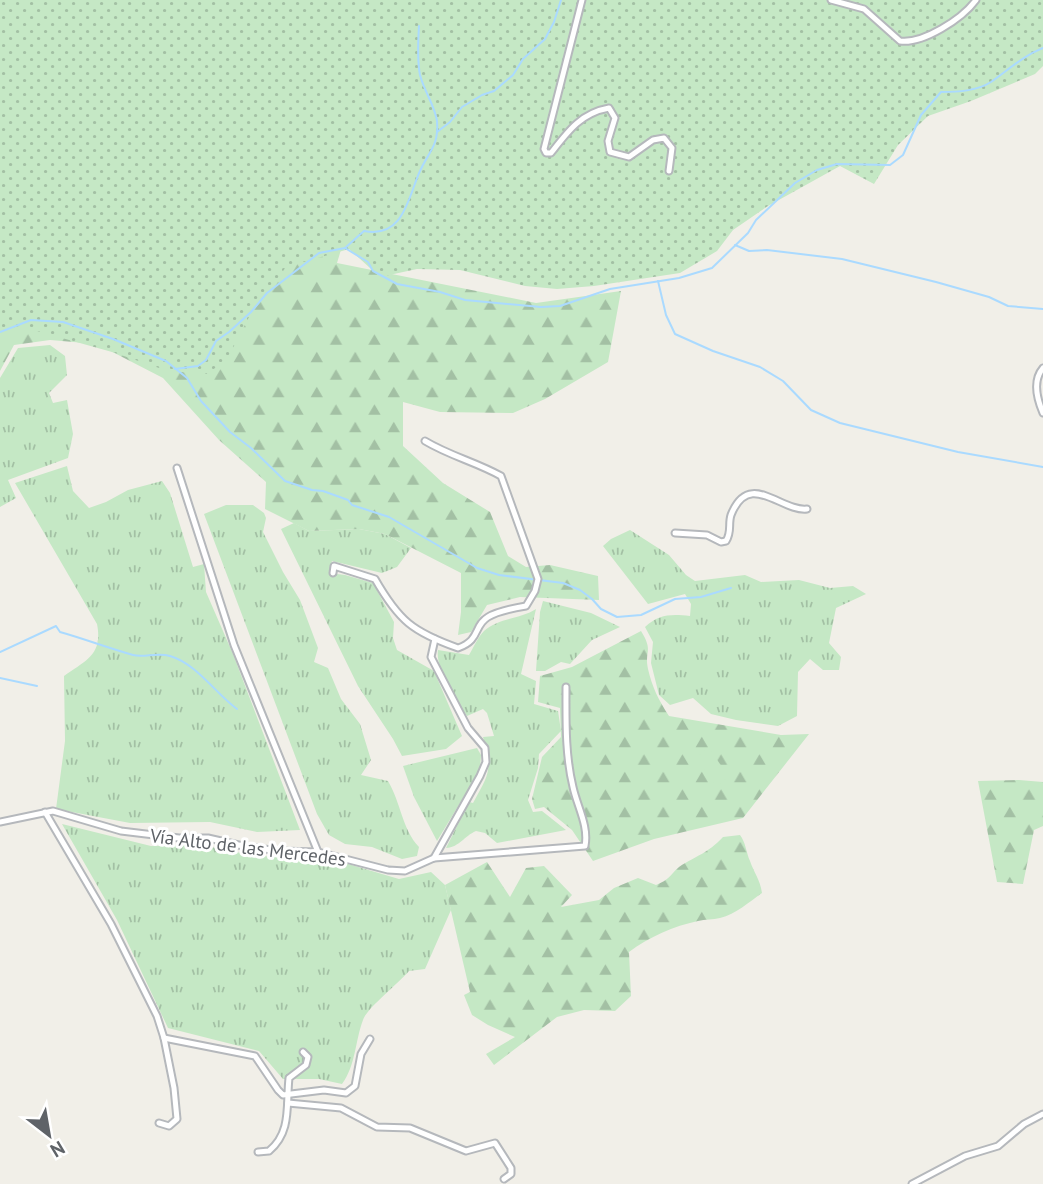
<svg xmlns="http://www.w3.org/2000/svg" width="1043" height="1184" font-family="'PT Sans',sans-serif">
	<defs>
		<pattern id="grass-tufts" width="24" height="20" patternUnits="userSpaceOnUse" patternTransform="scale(1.75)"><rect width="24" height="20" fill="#c5e8c5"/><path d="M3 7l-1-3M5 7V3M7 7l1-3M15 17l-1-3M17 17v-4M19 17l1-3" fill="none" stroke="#a3c0a4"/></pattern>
		<pattern id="forest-firs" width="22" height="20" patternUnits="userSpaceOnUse" patternTransform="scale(1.75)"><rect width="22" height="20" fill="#c5e8c5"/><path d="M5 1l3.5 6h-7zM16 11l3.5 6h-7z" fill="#a3c0a4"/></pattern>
		<pattern id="park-dots" width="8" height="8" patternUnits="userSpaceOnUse" patternTransform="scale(1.75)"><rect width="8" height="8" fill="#c5e8c5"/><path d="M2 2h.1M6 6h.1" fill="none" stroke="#a3c0a4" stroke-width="1.8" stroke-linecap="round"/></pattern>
	</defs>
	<rect width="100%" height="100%" fill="#f1efe8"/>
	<g fill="url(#grass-tufts)">
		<path d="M50,345l15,11 2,19 -18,18 4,10 14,-3 6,34 -5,24 -60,22 8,18 -16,9v-129l18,-30z"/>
		<path d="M67,466l6,25 16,17 17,-6 22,-12 34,-9 8,12 23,74 11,-3 2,28 27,62 67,176 -43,2 -47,-10 -80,1 -74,-14 9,-68 -1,-65c22,-16 39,-21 33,-52l-82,-141z"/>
		<path d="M226,505h27l11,8 2,5 -3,14 20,40 17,28 18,48 -4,14 14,6 13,31 19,25 11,36 -10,15 27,6c13,22 14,48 31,66l-2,9 -15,3 -30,-12 -27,-3 -16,-9 -12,-21 -113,-300z"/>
		<path d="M294,523l15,8 50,-2 26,5 26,14 -14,19 -15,6 -50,-12 -3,12 16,2 28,8 21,39 -1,16 4,12 37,21 28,65 -16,13 -44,7 -9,-17 -35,-53 -77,-157z"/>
		<path d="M630,530l39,25 17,20 9,6 50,-6 16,7 38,-2 31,8 23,-2 13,8 -30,14 -7,35 12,14 -2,13h-16l-13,-11 -12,13 -1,44 -19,10 -42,-6 -25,-6 -18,-16 -23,7 -11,-10 -8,-32 2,-21 -8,-15c14,-13 26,-13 45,-11l1,-12 -6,-10 -37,10 -45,-58 8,-7z"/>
		<path d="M543,601l48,12 29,14 -28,13 -22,24 -9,-2 -16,9h-9l4,-59z"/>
		<path d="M536,609l-15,65 15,7 -2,23 24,7 3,20 -22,23 -1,14 -10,32 5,12 9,-1 24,19 -69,13 -12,-10 -9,-2c-12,5 -16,16 -30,17l23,-46 4,1c16,-29 20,-33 10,-66l11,-1 -7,-23 -4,-4 -16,7c-11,-16 -32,-48 -29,-66l31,5c4,-7 9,-18 15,-24 14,-13 37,-12 52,-22z"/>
		<path d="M477,748l4,7 -1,15 -43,71 -23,-44 -11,-31z"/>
		<path d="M62,824l89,22 50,-1 55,11 58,2 34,6 51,15 32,-7 14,13 6,25 -26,59 -16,2c-11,13 -42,37 -46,49 -8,21 -7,45 -21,64l-23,-5h-36l-24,-28 -91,-23 -51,-108z"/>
	</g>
	<g fill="url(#forest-firs)">
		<path d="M362,180l-25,83 199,40 85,-12 -13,71 -63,37 -32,14 -73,-1 -37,-10v44l40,37 47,29 18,44 18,11 24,-2 48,11 1,24 -79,-3 -33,8 -16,27 -13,3 3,-23v-39l-76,-39 -26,-5 -50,2 -44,-22 1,-27 -47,-42 -56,-62 -66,-34 -47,-4 -36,5 -14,26v-117z"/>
		<path d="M641,631c13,21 3,19 7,38 4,18 11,32 21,47l112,19 28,-1 -66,84 -89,21 -61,22 -21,-31 -28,-23 -9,2 -3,-10 10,-42 19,-20 -1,-29 -22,-6 2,-26 32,-9z"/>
		<path d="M1019,780l24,2v44l-9,4 -11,54 -26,-2 -19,-101z"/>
		<path d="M740,835c6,8 6,17 10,26 4,12 10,18 12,32 -13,9 -26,21 -42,25 -7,2 -15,1 -22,3 -24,5 -49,16 -69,31l2,44 -16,15 -31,-1 -27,7 -63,48 -8,-11 29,-17 -27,-12 -16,-10 -8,-20 6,-3 -25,-107 42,-23 23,35 16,-29 18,-2 28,29 -11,12 38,-7 15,-12 24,-10 18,7c13,-5 14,-10 23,-18 18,-12 28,-13 44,-30z"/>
	</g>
	<path fill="url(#park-dots)" d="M0,0h1043v66l-8,8 -64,27 -43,15 -30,29 -24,39 -34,-18 -72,40 -35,24 -16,21 -37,22 -86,13 -37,3 -32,-3 -65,-16 -43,-1 -37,8 -31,-28 -63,18 -37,50 -23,44 -20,13 -38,-3 -56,-19 -93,-26 -19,6z"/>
	<path fill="#c5e8c5" d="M709,748l20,29 -13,9 -20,-29z"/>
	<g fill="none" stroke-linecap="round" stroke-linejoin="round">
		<g stroke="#aadaff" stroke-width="2">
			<path d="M437,132l13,-10 12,-15 20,-12 12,-4 19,-16 10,-16 22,-20 9,-17 7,-22"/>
			<path d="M735,245l14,6 18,-1 75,9 94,23 53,15 19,9 35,3"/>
			<path d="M345,248l19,-17c40,8 44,-34 56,-60 9,-20 19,-25 17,-50 -2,-15 -13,-30 -17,-46 -3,-15 -2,-33 -1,-49"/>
			<path d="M658,281l8,34 9,19 38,17 47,16 23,14 28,29 29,13 118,29 85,15"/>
			<path d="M0,332l31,-12 32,2 50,17 53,22 21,17 14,23 29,31 21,16 34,33 27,9 11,1 25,9 4,5 37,12 88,51 22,7 64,8 17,7 12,9 9,10 16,8 24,-2 34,-16 26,-2 30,-9"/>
			<path d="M175,369l23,-3 8,-6 10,-19 13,-9 22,-20 16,-19 52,-40 26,-5 23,14 5,9 24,13 43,8 25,8 76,7 19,-1 50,-17 69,-11 33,-10 36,-35 8,-13 39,-37 22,-13 20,-6 53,1 13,-10 18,-40 20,-23c17,0 36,-1 50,-10 17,-12 32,-26 52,-34"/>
			<path d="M0,652l56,-26 4,6c25,7 48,16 73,23 11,3 24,-3 37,1 27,8 45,37 67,53"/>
			<path d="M0,678l37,8"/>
		</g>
		<g stroke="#b5b8bc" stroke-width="9">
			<g id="minor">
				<path d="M582,0l-38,149 2,4h5c17,-22 30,-40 58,-45l6,10 -7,23 2,11 19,5 24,-17 11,-2 8,10 -3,23"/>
				<path d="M831,0l33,9 36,32c23,3 62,-22 76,-41"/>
				<path d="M1043,368c-11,13 -6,31 0,45"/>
				<path d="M177,468l57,177 84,207"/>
				<path d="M675,533l32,2 14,7 5,-1c6,-9 2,-17 5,-26 18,-46 50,-3 76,-6"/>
				<path d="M333,573l1,-7 41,13c24,42 38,53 83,69 23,-8 15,-22 30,-31 10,-6 26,-9 38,-11l9,-15 3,-12 -37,-103c-25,-14 -51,-20 -76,-35"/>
				<path d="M45,812l66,112 46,92 7,22 10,50 3,31 -8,7 -10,-3"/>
				<path d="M0,822l53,-11 68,20 58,7h29l35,8 35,5 40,1 70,18 17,1 29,-13 151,-12c4,-20 -8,-40 -12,-59 -8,-33 -7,-67 -7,-100"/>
				<path d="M434,858l46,-82 6,-14 -1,-14 -17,-20 -37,-71 4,-18"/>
				<path d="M164,1038l91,18 23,34 5,5 41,-5 22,3 9,-7 6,-32 9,-15"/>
				<path d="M288,1103l53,5 36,19 33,1 56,23 29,-8 16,25v6l-7,5"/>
				<path d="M258,1152l11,-1c23,-19 17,-46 20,-73l17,-13 2,-8 -5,-5"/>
				<path d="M912,1184l53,-28 33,-10 26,-22 19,-10"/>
			</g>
		</g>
		<use href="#minor" stroke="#fff" stroke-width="5"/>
	</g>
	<g text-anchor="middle" stroke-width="6" stroke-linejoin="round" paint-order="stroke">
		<g font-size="19" fill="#5f6368" stroke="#fff">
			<text transform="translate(248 847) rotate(7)" y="7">Vía Alto de las Mercedes</text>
		</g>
	</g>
	<g transform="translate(49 1135) rotate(149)" stroke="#ffffff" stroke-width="5" paint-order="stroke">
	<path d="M0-5L12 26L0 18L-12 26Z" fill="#5f6368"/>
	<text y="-10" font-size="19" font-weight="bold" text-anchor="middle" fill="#5f6368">N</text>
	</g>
</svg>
